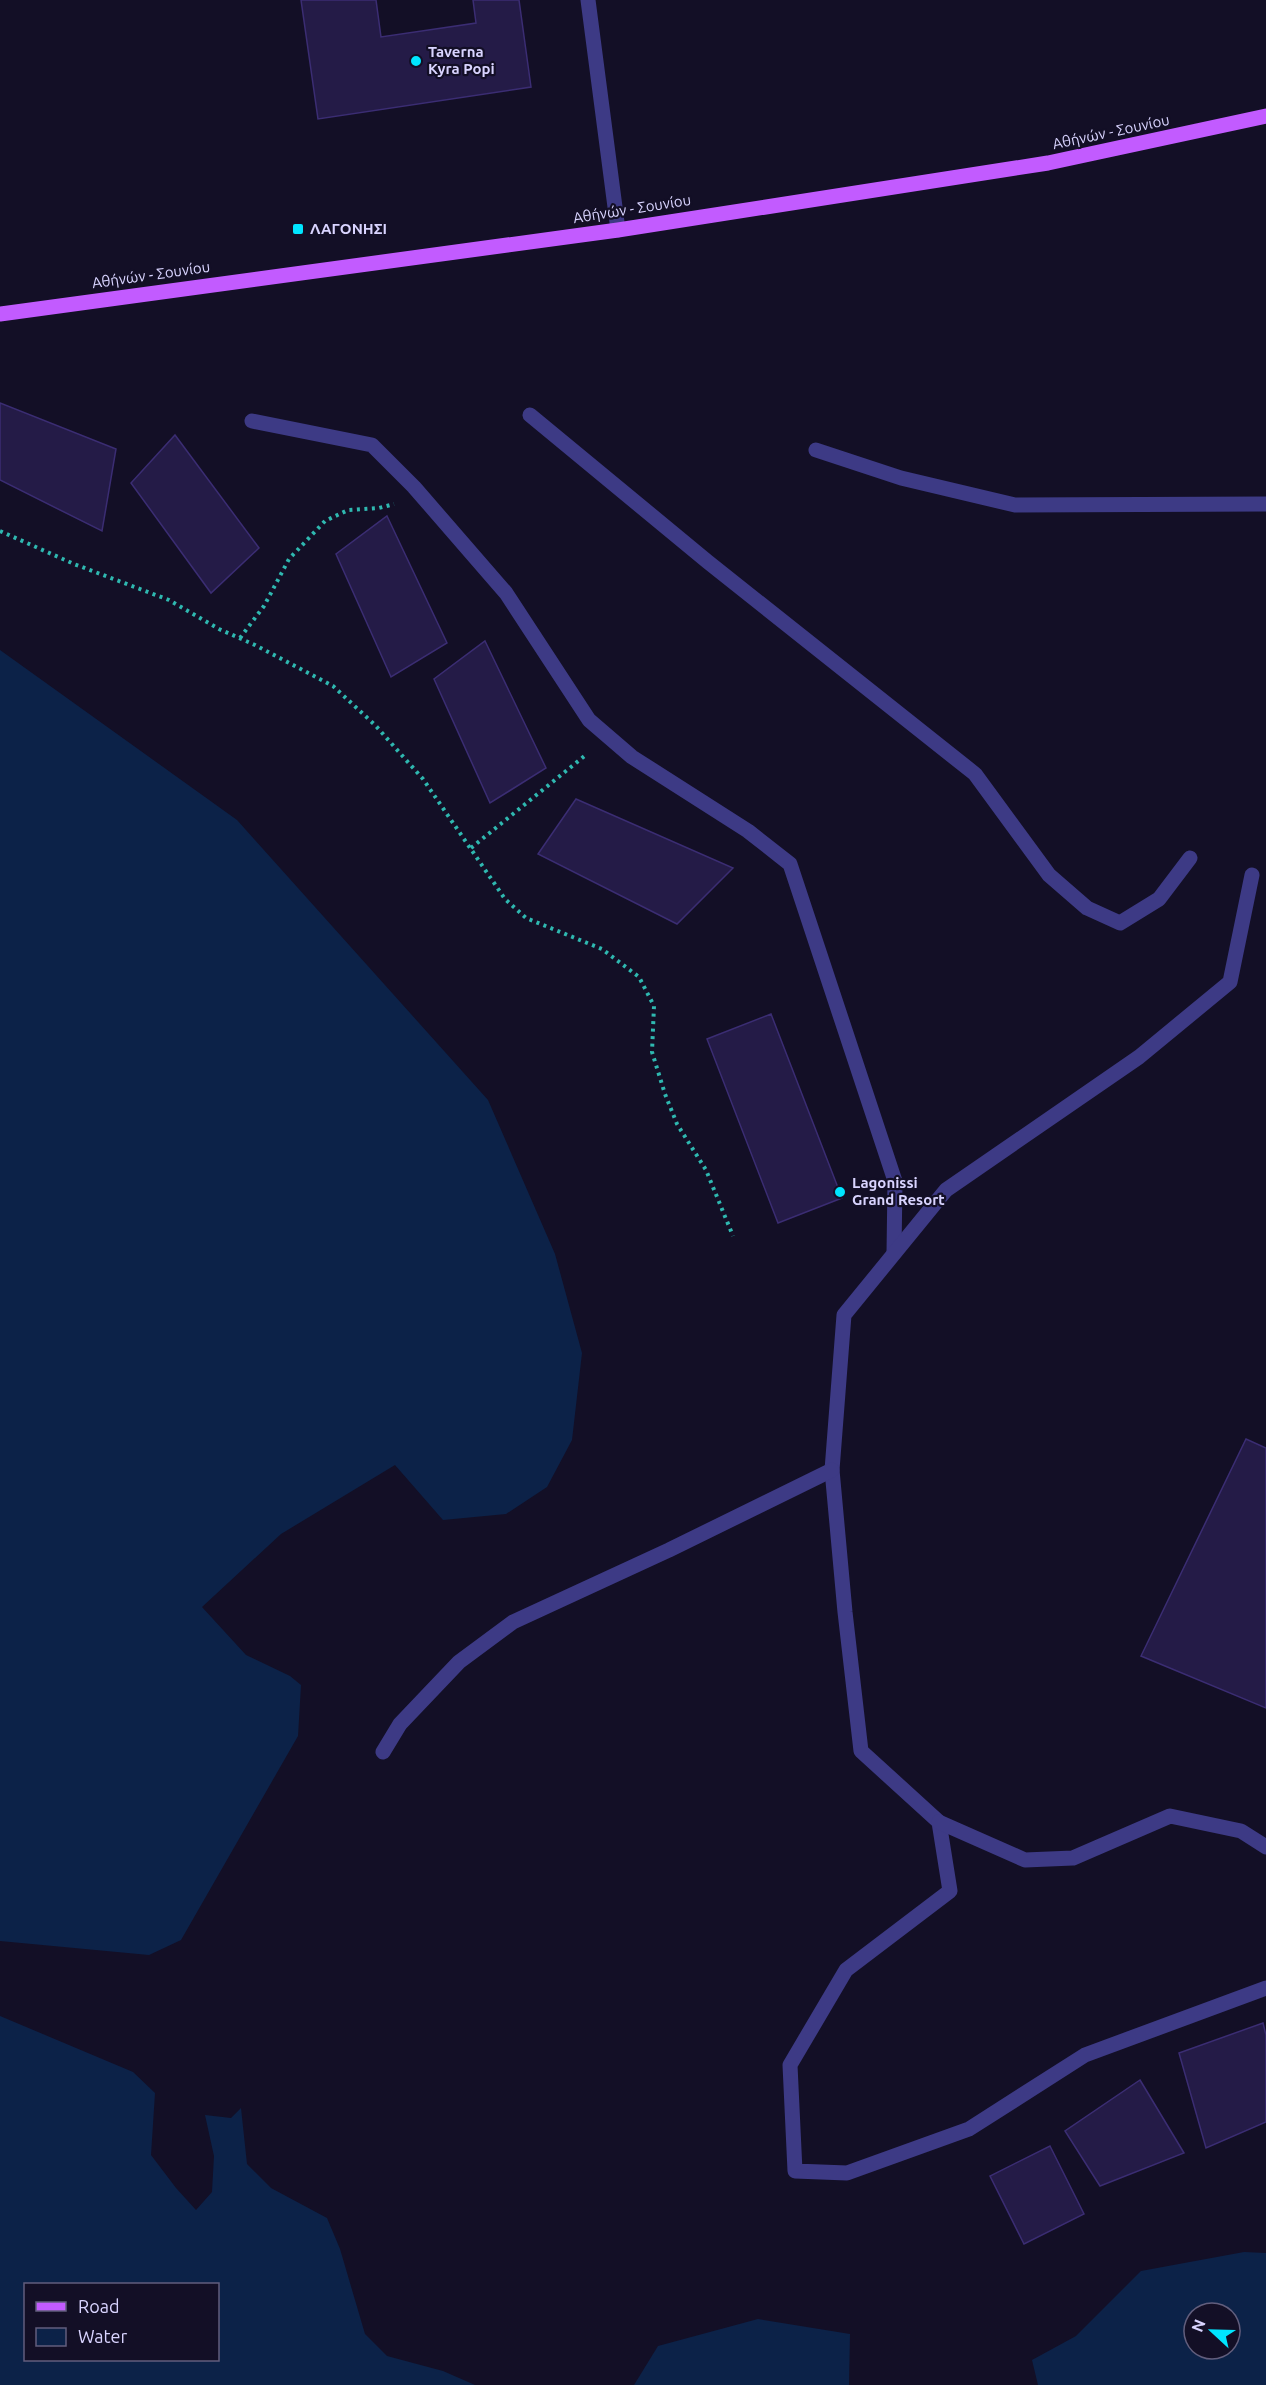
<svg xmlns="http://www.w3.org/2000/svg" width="1266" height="2385" font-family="Ubuntu,sans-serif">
	<rect width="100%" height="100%" fill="#130f26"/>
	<g fill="#0c2248" fill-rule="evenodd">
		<path d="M0,650l237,170 251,280 67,154 27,99 -10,87 -25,47 -41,27 -63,6 -48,-55 -114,69 -79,73 44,48 44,21 11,9 -3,51 -117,204 -32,15 -149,-14z"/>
		<path d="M0,2016l133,56 22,21 -4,62 25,33 20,22 16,-18 2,-36 -9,-41 26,3 10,-10 6,56 24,24 56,30 13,31 25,85 22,22 56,15 32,14h-475zM218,2284v76h-192v-76z"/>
		<path d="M1244,2252l22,1v132h-228l-6,-25 44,-24 65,-65zM1194,2313h36v36h-36z"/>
		<path d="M758,2319l92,15 -1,51h-215l24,-39z"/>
	</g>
	<g fill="#241b47" stroke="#3b2d73" stroke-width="1.5">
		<path d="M301,0h75l5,37 95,-14 -3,-23h46l12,87 -213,32z"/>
		<path d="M0,403l116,46 -14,82 -102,-51z"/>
		<path d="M175,435l84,113 -48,45 -80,-110z"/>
		<path d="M387,516l60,127 -56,34 -55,-123z"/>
		<path d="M485,641l61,127 -56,35 -56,-124z"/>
		<path d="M576,799l157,69 -56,56 -139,-70z"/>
		<path d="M771,1014l71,184 -64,25 -71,-184z"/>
		<path d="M1246,1439l20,9v260l-125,-52z"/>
		<path d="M1263,2023l3,12v87l-60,26 -27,-95z"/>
		<path d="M1140,2080l44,73 -84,33 -35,-55z"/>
		<path d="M1050,2146l34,68 -60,30 -34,-68z"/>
	</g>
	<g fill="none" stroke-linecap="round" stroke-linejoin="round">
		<g stroke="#2fb8b0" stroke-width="4" stroke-dasharray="3 4.5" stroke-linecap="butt">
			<path d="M0,531l74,33 95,36 50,29 36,16 78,41 42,39 48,54 82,120 21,19 76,31 37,28 15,29 -2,46 13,42 12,30 29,46 27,66"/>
			<path d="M240,638l24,-32 25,-47 36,-38 23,-11 31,-2 15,-4"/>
			<path d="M471,848l116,-94"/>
		</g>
		<g stroke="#3d3a85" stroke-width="15">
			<path d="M588,0l30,230"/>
			<path d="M530,415l178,147 267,212 74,101 38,33 33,15 39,-24 31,-41"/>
			<path d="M252,421l120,24 42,42 92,106 83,127 43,37 116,74 42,33 105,317 -1,72"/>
			<path d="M816,450l85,28 114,27 251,-1"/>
			<path d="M1252,875l-22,107 -91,75 -193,133 -102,125 -12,155 13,142 16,139 78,71 11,69 -104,79 -56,95 5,106 52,2 122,-44 116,-74 181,-67"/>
			<path d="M383,1752l17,-28 59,-62 54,-40 156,-72 163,-80"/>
			<path d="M939,1822l86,38 48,-2 97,-42 71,15 25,16"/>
		</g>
		<path stroke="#c25bff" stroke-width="15" d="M0,314l618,-84 430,-67 218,-47"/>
	</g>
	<g fill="#00e5ff" stroke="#130f26" stroke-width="2">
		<circle cx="416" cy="61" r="6"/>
		<rect x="292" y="223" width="12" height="12" rx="3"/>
		<circle cx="840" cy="1192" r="6"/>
	</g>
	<g text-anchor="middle" stroke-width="4.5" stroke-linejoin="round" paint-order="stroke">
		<g font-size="15" font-weight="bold" fill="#d9d4ff" stroke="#130f26" text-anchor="start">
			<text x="428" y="57">Taverna<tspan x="428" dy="17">Kyra Popi</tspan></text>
			<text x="310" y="234">ΛΑΓΟΝΗΣΙ</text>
			<text x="852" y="1188">Lagonissi<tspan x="852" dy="17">Grand Resort</tspan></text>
		</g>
		<g font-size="15" fill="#d9d4ff" stroke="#130f26">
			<text transform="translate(1111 132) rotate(-12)" y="5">Αθήνών - Σουνίου</text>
			<text transform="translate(632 209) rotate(-9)" y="5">Αθήνών - Σουνίου</text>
			<text transform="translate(151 275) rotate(-8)" y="5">Αθήνών - Σουνίου</text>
		</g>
	</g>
	<rect x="24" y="2283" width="195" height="78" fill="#130f26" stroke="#625e7d" stroke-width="1.5"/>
	<rect x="36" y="2302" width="30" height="9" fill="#c25bff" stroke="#625e7d" stroke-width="1.5"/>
	<text x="78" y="2313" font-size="18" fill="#d9d4ff">Road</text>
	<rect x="36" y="2328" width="30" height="18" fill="#0c2248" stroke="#625e7d" stroke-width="1.5"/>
	<text x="78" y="2343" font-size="18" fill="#d9d4ff">Water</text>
	<g transform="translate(1212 2331) rotate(292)"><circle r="28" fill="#130f26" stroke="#625e7d" stroke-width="1.5"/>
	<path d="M0-4.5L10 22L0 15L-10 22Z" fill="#00e5ff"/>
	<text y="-9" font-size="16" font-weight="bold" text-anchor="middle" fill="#d9d4ff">N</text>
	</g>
</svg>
